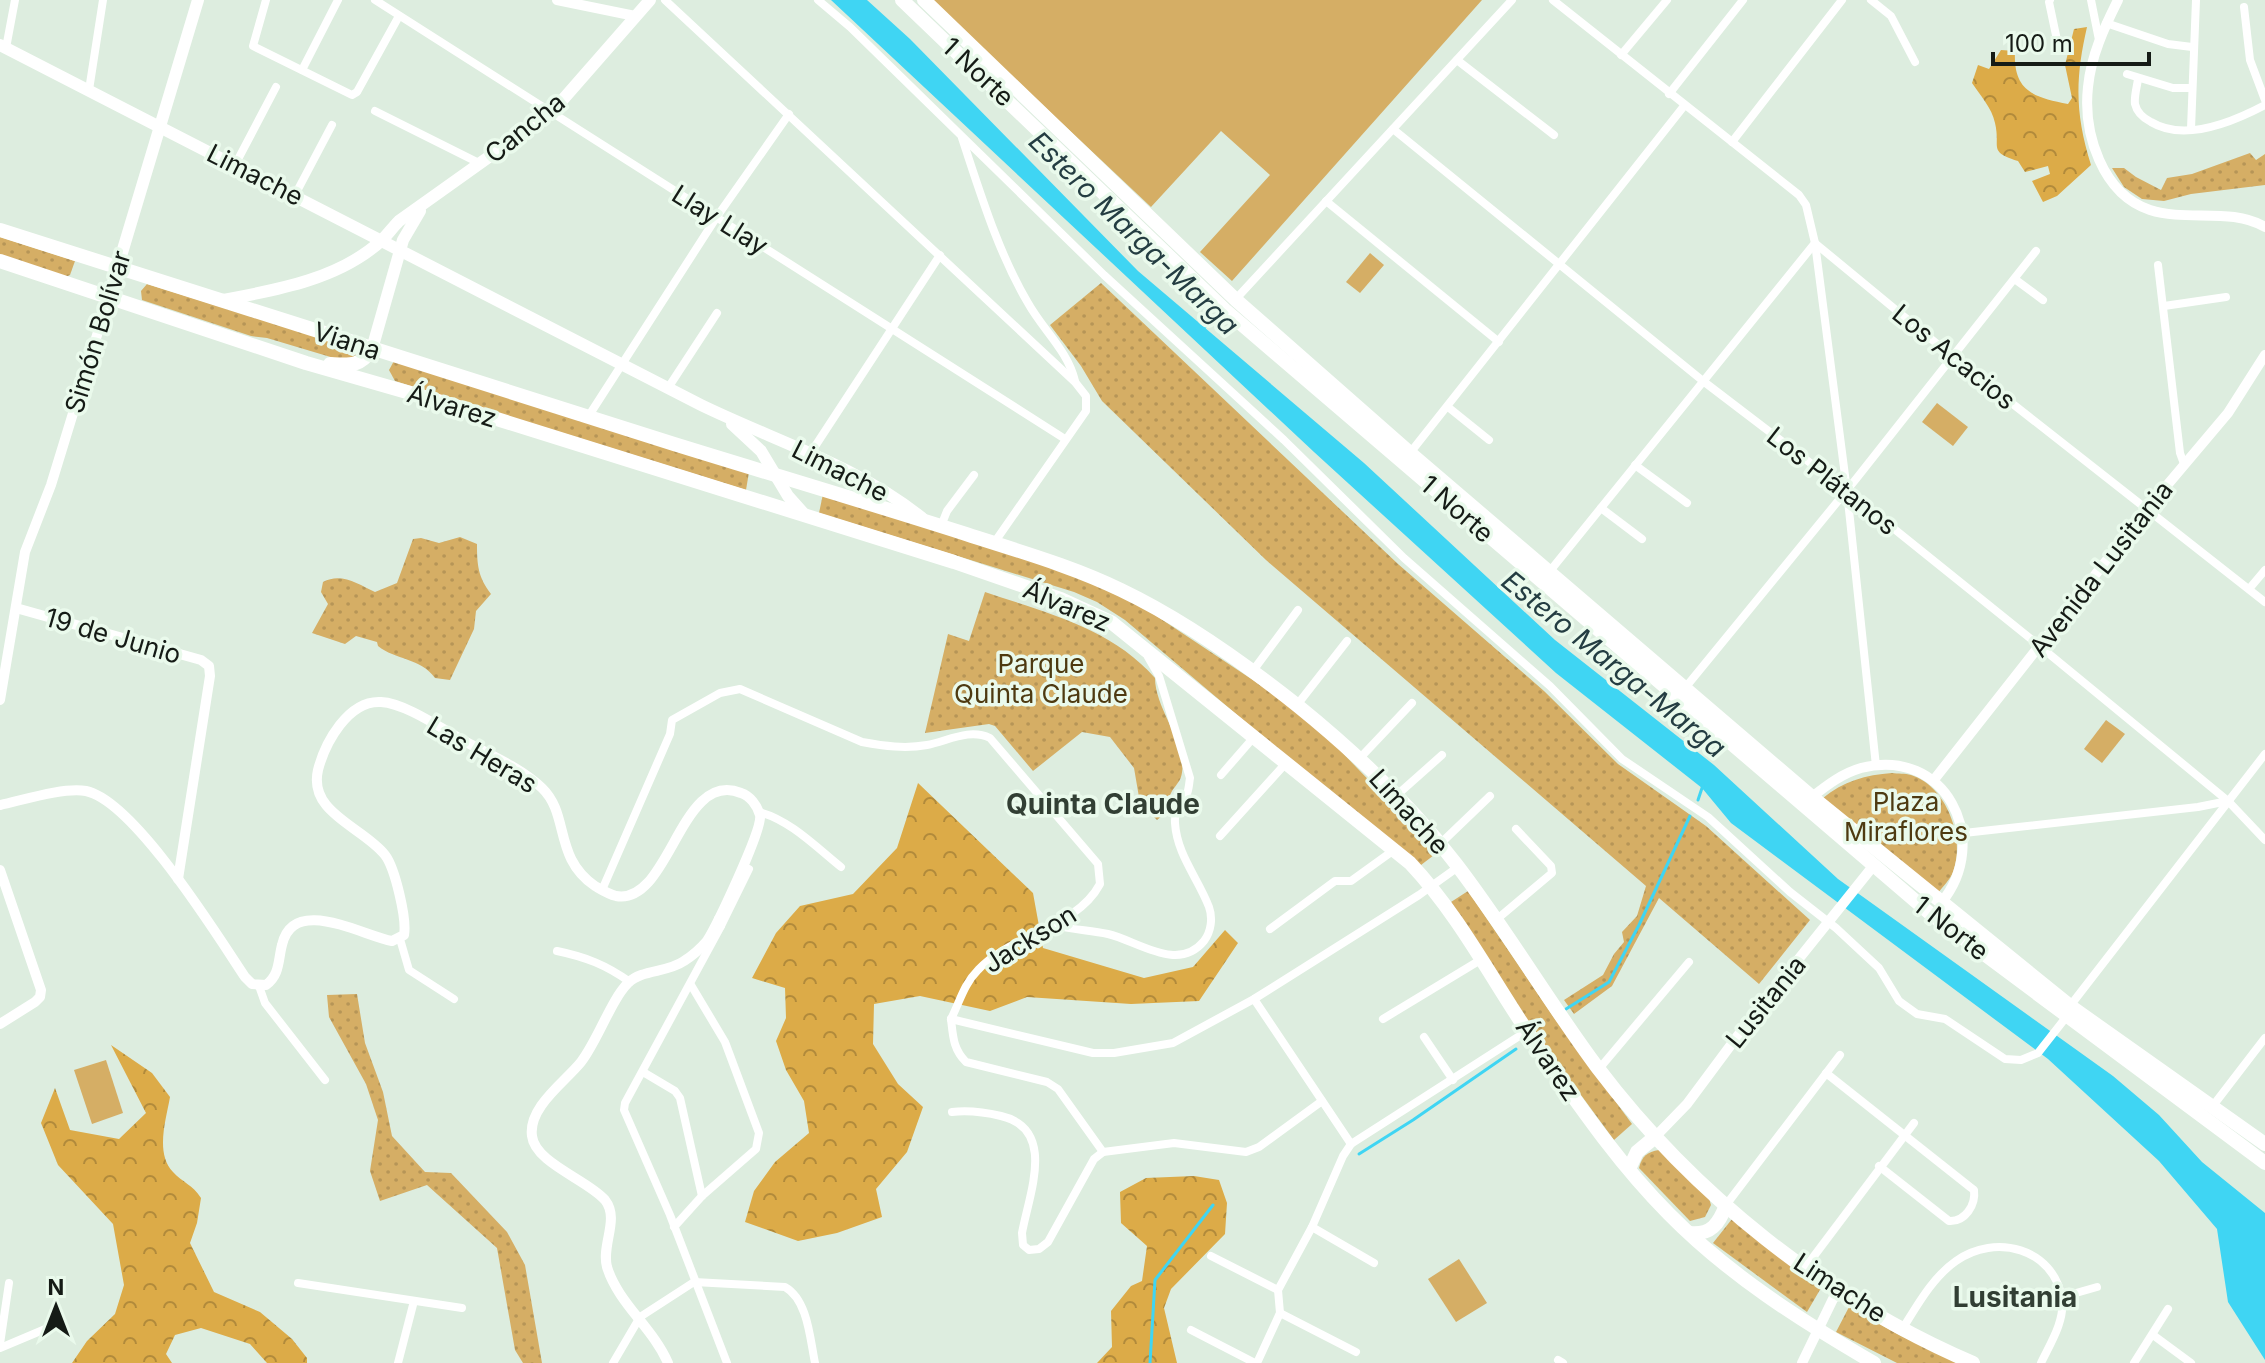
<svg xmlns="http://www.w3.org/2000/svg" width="2265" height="1363" font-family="Inter,sans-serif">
	<defs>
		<pattern id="green-dots" width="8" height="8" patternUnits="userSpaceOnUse" patternTransform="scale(2)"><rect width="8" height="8" fill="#d5ae65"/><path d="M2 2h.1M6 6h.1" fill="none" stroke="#b69557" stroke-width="1.8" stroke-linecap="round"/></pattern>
		<pattern id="forest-crowns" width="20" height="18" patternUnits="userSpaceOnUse" patternTransform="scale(2)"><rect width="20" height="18" fill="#dcab48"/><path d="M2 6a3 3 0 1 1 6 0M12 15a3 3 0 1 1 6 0" fill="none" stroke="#b18a3b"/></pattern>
	</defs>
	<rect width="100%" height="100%" fill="#ddeddf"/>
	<g fill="url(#green-dots)">
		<path d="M2250,153l6,7 9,-6v31l-74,9 -27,7 -22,-2 -18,-12 -12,-19h12l12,9 25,13 6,-12 25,-4z"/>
		<path d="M0,237l75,24 -5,14 -7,3 -63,-20z"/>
		<path d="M1101,283l297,281 146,127 74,73 88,62 104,94 -51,64 -100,-86 -47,88 -38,28 -10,-14 39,-25 11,-21 10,-12 -2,-10 15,-16 9,-30 -380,-326 -164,-159 -21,-35 -31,-41z"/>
		<path d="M147,284l216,67 -9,13 -87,-26 -16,-2 -109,-36 -1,-9z"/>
		<path d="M394,361l355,111 -3,18 -351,-109 -6,-11z"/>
		<path d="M823,494l275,89 42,22 167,111 131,136 -17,13 -126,-101 -170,-144 -28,-18 -23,-10 -255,-79z"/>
		<path d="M460,537l17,7c0,21 1,33 14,50l-15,17 -2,18 -24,51 -15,-2c-14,-20 -40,-18 -57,-32l-1,-4 -21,-6 -11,8 -33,-11 16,-29 -7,-12 2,-10c18,-10 35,2 52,10l22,-9 16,-44 8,-1 18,5z"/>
		<path d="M985,592c59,20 127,36 170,86 0,32 35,69 26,99 -2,6 -7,10 -10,16 -6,12 -2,19 -14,27l-17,-17 -6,-35 -24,-31 -28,-5 -49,39 -38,-45 -6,-2 -64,9 23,-99 21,7z"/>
		<path d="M1892,773c6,1 13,0 19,2 36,11 55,65 42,97 -3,8 -10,14 -15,21l-115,-95c20,-17 43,-23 69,-25z"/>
		<path d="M1468,891l87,128 77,105 -18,16 -80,-109 -83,-129z"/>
		<path d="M357,994l8,49 18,49 9,44 33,36 26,1 56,59 18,33 17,98h-19l-8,-13 -18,-102 -70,-63 -47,16 -10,-30 8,-51 -12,-36 -37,-67 -2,-22z"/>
		<path d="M1659,1150l50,48 2,7 -6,12 -15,4 -51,-53c3,-12 8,-16 20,-18z"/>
		<path d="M1732,1219l89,69 -14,24 -94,-69z"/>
		<path d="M1849,1307l52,29 59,27h-63l-61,-31z"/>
	</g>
	<g fill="url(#forest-crowns)">
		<path d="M2087,27c-12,52 -12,87 4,138l-34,31 -14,6 -11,-21 18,-7 -2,-8 -23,6 -7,-11c-31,-10 -17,-13 -23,-38 -3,-15 -15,-28 -23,-40l6,-18 11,4 12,-19 14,1c-2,40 18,46 53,53l4,-6 -7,-33 9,-36z"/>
		<path d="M918,783l115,110 10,55 101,30 49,-11 32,-37 13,13 -39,58 -68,3 -104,-7 -37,14 -70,-15 -46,8 -1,40 25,40 25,23 -16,45 -31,37 6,28 -45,16 -39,8 -53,-19 9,-31 21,-29 34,-29 -5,-32 -18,-31 -10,-29 10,-23 -1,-30 -33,-10 24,-45 24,-27 53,-12 44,-46z"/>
		<path d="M111,1045l41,28 18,24c-4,23 -15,56 3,75 10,11 19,12 28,26l-4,25 -7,20 24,49 46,20 32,27 15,19v5h-40l-17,-19 -49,-16 -26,7 -9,19 6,9h-100l15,-22 28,-27 9,-29 -11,-61 -55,-59 -17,-42 14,-35 15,42 49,9 27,-26z"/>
		<path d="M1194,1176l25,4 8,23 -2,31 -54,55 -7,19 13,55h-80l15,-16 -1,-36 20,-25 11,-5 5,-35 -26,-23 -1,-31 26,-14z"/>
	</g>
	<g fill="#d5ae65">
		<path d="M931,0h551l-250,281 -32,-29 70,-77 -49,-44 -70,76z"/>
		<path d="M1370,253l14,12 -24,28 -14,-11z"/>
		<path d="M1937,403l31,24 -15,19 -31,-24z"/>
		<path d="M2106,720l19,14 -23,29 -18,-14z"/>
		<path d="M106,1060l17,53 -31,11 -18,-54z"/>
		<path d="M1459,1259l28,44 -31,19 -28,-43z"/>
	</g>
	<path fill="#3fd5f3" d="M831,0h36l43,39 228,232 226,192 191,177 159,125 124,114 275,197 46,39 43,47 63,51v147l-37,-58 -11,-73 -58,-68 -111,-102 -317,-236 -29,-35 -146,-115 -242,-221z"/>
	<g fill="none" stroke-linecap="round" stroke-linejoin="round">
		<g stroke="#3fd5f3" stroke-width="3">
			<path d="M1202,330l11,-11"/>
			<path d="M1698,800l5,-15"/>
			<path d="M1566,1009l43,-27 30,-57 51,-109"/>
			<path d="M1359,1154l54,-34 103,-71"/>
			<path d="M1150,1363l5,-83 58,-75"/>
		</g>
		<g stroke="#fff" stroke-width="8">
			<path d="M266,0l-13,46 99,49 5,-3 42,-76"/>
			<path d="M375,0l690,439"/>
			<path d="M665,0l410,382 11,14v15l-92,132"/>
			<path d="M818,0l32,27 254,248 180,165 120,118 146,128 72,73 86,58 82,75 46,36 43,40 20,33 18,13 28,5 60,40 16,1 17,-7 29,-37"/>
			<path d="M1553,0l246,195 7,10 9,38 32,248 29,275"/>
			<path d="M1871,0l20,16 24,46"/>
			<path d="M2050,0l-1,2 8,38"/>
			<path d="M2091,0l8,40"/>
			<path d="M2244,7l6,53 15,40"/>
			<path d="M2106,23l62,21 24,3"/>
			<path d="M6,48l9,-48"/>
			<path d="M1621,55l46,-55"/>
			<path d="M1457,60l97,75"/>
			<path d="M302,70l36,-70"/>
			<path d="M2127,74l46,14h19"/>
			<path d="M2138,79c-1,8 -4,17 -3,25 2,9 8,14 16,18 33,20 82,0 114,-17"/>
			<path d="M89,90l14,-90"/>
			<path d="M1669,94l74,-94"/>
			<path d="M375,111l106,53"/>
			<path d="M1393,129l310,252 144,110 184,148 197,162 37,39"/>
			<path d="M2191,129l5,-129"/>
			<path d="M962,138c19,57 36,114 66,165 15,27 40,48 47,78"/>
			<path d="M1732,142l110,-142"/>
			<path d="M235,165l41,-78"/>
			<path d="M295,195l37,-70"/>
			<path d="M1326,201l173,141"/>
			<path d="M1816,244l137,113 312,245"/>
			<path d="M2158,265l22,188 4,11"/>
			<path d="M2016,280l27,20"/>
			<path d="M1234,301l278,-301"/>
			<path d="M2164,306l62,-9"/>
			<path d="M668,388l49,-75"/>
			<path d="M1448,407l41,33"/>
			<path d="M588,417l128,-199 73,-104"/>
			<path d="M1410,453l274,-347"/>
			<path d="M810,454l130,-199"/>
			<path d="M1635,465l52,38"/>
			<path d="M1601,508l41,31"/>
			<path d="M941,526l6,-15 27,-36"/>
			<path d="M1550,571l265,-328"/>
			<path d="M2249,589l16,-19"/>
			<path d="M1252,672l46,-62"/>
			<path d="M1685,688l171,-209 180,-228"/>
			<path d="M1297,705l50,-64"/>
			<path d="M1360,758l52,-55"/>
			<path d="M1221,775l33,-38"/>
			<path d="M1397,795l45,-40"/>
			<path d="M759,812c31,8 57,35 82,55"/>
			<path d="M1964,833l234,-26 30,-6"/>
			<path d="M1220,836l66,-73"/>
			<path d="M1440,844l50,-48"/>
			<path d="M602,890l68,-156 2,-14 48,-27 20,-4 122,53c22,4 43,7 65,3 21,-4 42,-17 63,-7l108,126 2,20c-24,45 -89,50 -122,86 -14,14 -18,31 -27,49"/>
			<path d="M718,919l3,7 -96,177 -1,7 46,105 57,148"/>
			<path d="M1496,920l56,-47 -1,-7 -35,-37"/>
			<path d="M1054,925c18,5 36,5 54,9 30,7 70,39 96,7 7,-9 9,-23 5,-34 -11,-29 -32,-52 -34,-84 -1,-13 6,-17 11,-27 3,-5 3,-13 4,-18l-31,-102 -11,-19"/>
			<path d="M721,926l28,-57"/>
			<path d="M1270,929l65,-48h16l43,-31"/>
			<path d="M400,939l9,31 45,29"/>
			<path d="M557,951c29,6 49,14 73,31"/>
			<path d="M259,986l6,17 60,77"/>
			<path d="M1254,999l97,145"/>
			<path d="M2070,1006l195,-252"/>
			<path d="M951,1019l142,34h21l59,-10 81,-44 165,-104 39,-28"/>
			<path d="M951,1019c2,17 2,30 15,43l81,20 11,7 45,63 71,-9 72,9 13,-5 63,-46"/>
			<path d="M1383,1019l99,-60"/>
			<path d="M1424,1037l29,43"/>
			<path d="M1599,1069l90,-107"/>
			<path d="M643,1072l32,19 5,7 22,98"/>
			<path d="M1826,1073l144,114 4,3c2,15 -9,32 -25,31l-70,-55"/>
			<path d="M2212,1107l53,-69"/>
			<path d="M952,1112c18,-2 32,0 49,4 56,13 28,78 21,117l1,12 6,5 10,-1 9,-7 46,-83 9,-7"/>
			<path d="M1726,1205l114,-150"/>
			<path d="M674,1227l28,-31 54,-47 3,-16 -34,-91 -34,-57"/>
			<path d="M1312,1227l62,36"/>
			<path d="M1211,1256l67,34"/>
			<path d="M1805,1268l109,-145"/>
			<path d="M298,1283l164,25"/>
			<path d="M2062,1297l35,-10"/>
			<path d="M1280,1313l76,39"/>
			<path d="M1903,1328c15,-24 30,-51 53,-67 39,-28 98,-13 106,38 3,22 -12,45 -21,64"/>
			<path d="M1191,1330l64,33"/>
			<path d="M2153,1335l38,28"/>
			<path d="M0,1344l9,-61"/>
			<path d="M0,1348l50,-21"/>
			<path d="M1558,1360l5,3"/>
			<path d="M398,1363l16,-62"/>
			<path d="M613,1363l27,-46 54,-35 91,5c23,13 25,52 30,76"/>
			<path d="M1257,1363l23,-50 -2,-23 34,-63 31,-71 8,-12 176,-113"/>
			<path d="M2134,1363l34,-54"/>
		</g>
		<g stroke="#fff" stroke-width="10">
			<path d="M557,0l78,16"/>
			<path d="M2118,0c-14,28 -27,56 -30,87 -5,46 14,107 62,123 37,12 81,-3 115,17"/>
			<path d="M16,608l185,52 8,6 1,10 -32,203"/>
			<path d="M0,700l25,-148 26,-67 58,-189"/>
			<path d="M1933,781l214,-272 81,-96 37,-58"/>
			<path d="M1812,797c15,-12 31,-24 49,-29 84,-22 132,72 80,135"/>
			<path d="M0,805c23,-5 64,-18 86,-14 48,10 131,144 159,186l7,7 14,1c14,-10 12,-25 16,-40 11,-50 79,-10 110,-4l12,-6c3,-16 -9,-67 -19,-80 -22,-28 -77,-42 -67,-85 7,-27 30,-70 63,-68 24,1 61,27 83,39 25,13 57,27 78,47 28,27 11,69 53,98 7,4 13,8 21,10 54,10 64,-128 125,-103 9,3 16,12 19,22 3,14 -43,110 -53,126 -6,7 -15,15 -23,20 -17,12 -42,8 -56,22 -17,17 -30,57 -47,79 -16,20 -53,45 -49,74 3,27 56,44 73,64 15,19 -4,45 2,67 11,36 46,61 61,96"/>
			<path d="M0,870l41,120 -1,7 -5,5 -35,22"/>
			<path d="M1655,1137l32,-33 58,-78 129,-161"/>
			<path d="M1802,1363l31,-64 8,-7"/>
		</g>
		<g stroke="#fff" stroke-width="12">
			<path d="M0,45l701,360c74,36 157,61 221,113"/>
			<path d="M109,296l89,-296"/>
			<path d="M223,300c54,-10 117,-21 159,-60 6,-6 11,-13 17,-19l153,-109 98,-112"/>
			<path d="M372,349l31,-109 17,-29"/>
			<path d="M732,424l29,27 27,45 17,19"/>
		</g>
		<g stroke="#fff" stroke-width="14">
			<path d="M902,0l323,310 708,606 332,247"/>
			<path d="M924,0l312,300 174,153 402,344 258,209 195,138"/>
			<path d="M0,230c225,71 449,143 674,214 97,30 195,59 292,90 52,17 106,32 155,56 63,30 123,73 177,116 58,47 113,99 158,158 50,65 92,137 141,203 96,127 229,233 376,296"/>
			<path d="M0,261l306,102 146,42 502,157 107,37 50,23 299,241c49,52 81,115 121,174 43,61 85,124 138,177 60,61 131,106 205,149"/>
			<path d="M330,364c20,1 30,3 42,-15"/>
			<path d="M1629,1169l8,-17 18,-15"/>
			<path d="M1690,1233c21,2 29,-9 36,-28"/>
		</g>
	</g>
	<g text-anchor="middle" stroke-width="7" stroke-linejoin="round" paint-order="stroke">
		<g font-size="26" fill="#151b16" stroke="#eafaec">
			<text transform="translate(978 72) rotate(43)" y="9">1 Norte</text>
			<text transform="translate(525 128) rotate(-39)" y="9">Cancha</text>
			<text transform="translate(255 175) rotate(27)" y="9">Limache</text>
			<text transform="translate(720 220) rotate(32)" y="9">Llay Llay</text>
			<text transform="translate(98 332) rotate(-73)" y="9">Simón Bolívar</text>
			<text transform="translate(347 341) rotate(18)" y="9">Viana</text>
			<text transform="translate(1954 357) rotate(39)" y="9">Los Acacios</text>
			<text transform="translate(452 406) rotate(17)" y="9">Álvarez</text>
			<text transform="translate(840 471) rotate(27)" y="9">Limache</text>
			<text transform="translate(1832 481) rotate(38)" y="9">Los Plátanos</text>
			<text transform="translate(1457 509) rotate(41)" y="9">1 Norte</text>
			<text transform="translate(2101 569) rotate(-52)" y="9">Avenida Lusitania</text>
			<text transform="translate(1067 606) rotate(23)" y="9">Álvarez</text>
			<text transform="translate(113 636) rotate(16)" y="9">19 de Junio</text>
			<text transform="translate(482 755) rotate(31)" y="9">Las Heras</text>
			<text transform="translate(1409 812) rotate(48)" y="9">Limache</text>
			<text transform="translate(1951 928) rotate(38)" y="9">1 Norte</text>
			<text transform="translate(1030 939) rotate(-32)" y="9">Jackson</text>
			<text transform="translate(1766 1002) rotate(-51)" y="9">Lusitania</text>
			<text transform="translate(1548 1060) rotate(56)" y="9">Álvarez</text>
			<text transform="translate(1840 1288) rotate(33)" y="9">Limache</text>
		</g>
		<g font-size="26" fill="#4e3a11" stroke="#eafaec">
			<text x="1041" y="673">Parque<tspan x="1041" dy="30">Quinta Claude</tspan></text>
			<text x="1906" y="811">Plaza<tspan x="1906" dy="30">Miraflores</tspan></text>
		</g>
		<g font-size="28" font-style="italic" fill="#243d42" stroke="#eafaec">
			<text transform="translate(1134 233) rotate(44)" y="10">Estero Marga-Marga</text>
			<text transform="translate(1614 664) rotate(39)" y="10">Estero Marga-Marga</text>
		</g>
		<g font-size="28" font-weight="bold" fill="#323f34" stroke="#eafaec">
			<text x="1103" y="814">Quinta Claude</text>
			<text x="2015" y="1307">Lusitania</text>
		</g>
	</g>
	<g transform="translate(56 1307)" stroke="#eafaec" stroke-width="6" paint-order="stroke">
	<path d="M0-6L14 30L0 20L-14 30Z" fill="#151b16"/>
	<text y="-12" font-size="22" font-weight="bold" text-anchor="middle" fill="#151b16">N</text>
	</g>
	<path d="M1993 52v12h156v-12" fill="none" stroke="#151b16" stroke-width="4"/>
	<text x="2005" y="52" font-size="24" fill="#151b16" stroke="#eafaec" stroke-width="6" paint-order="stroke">100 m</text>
</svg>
